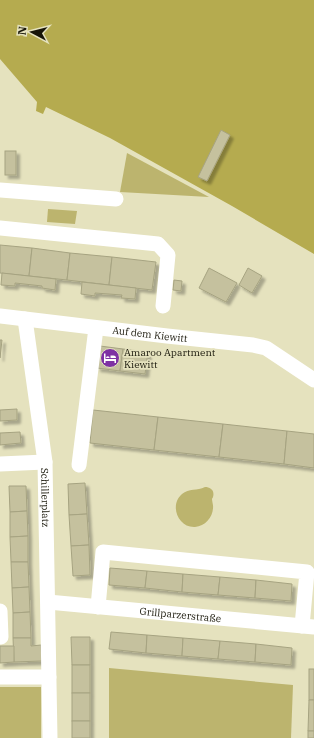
<svg xmlns="http://www.w3.org/2000/svg" width="314" height="738" font-family="'IBM Plex Serif',serif">
	<defs>
		<filter id="shadow"><feDropShadow dx="3.5" dy="3.5" stdDeviation="1" flood-color="#0004"/></filter>
	</defs>
	<rect width="100%" height="100%" fill="#e5e2be"/>
	<g fill="#bcb46e">
		<path d="M127,153l82,44 -89,-5z"/>
		<path d="M48,209l29,2 -2,13 -28,-2z"/>
		<path d="M205,487c5,0 10,3 8,10 0,1 -1,1 -1,2 0,1 1,6 1,6 1,11 -7,21 -18,22 -17,1 -26,-22 -13,-33 7,-6 15,-3 23,-7z"/>
		<path d="M109,668l184,17 -2,53h-182z"/>
		<rect x="0" y="687" width="41" height="51"/>
	</g>
	<path fill="#b5ab4f" d="M0,0h314v254l-82,-48 -122,-68 -64,-31 -3,7 -7,-3 1,-9 -37,-43z"/>
	<g fill="#c5c19e" stroke="#a6a381" filter="url(#shadow)">
		<path d="M221,130l9,5 -23,46 -9,-4z"/>
		<rect x="5" y="151" width="11" height="24"/>
		<path d="M0,245l32,3 -3,28 -29,-3z"/>
		<path d="M32,248l38,5 -3,27 -38,-4z"/>
		<path d="M70,253l42,4 -3,28 -42,-5z"/>
		<path d="M112,257l44,5 -4,28 -43,-5z"/>
		<path d="M209,268l28,15 -11,19 -27,-14z"/>
		<path d="M248,268l14,8 -10,17 -13,-8z"/>
		<path d="M2,273l54,6 -1,11 -13,-2v-2l-27,-3v3l-14,-1z"/>
		<path d="M174,280l8,1 -1,10 -8,-1z"/>
		<path d="M82,282l54,6 -1,11 -14,-1 1,-3 -27,-2v3l-14,-2z"/>
		<path d="M0,340h2l-2,18z"/>
		<path d="M100,346l23,3 -3,22 -23,-3z"/>
		<path d="M123,349l25,3 -3,22 -25,-3z"/>
		<path d="M17,409v11l-17,1v-11z"/>
		<path d="M93,410l65,7 -4,33 -64,-7z"/>
		<path d="M158,417l65,7 -4,33 -65,-7z"/>
		<path d="M223,424l64,7 -3,33 -65,-7z"/>
		<path d="M287,431l27,3v34l-30,-4z"/>
		<path d="M20,432l1,11 -21,2v-12z"/>
		<path d="M85,483l2,31 -18,1 -1,-31z"/>
		<path d="M9,486h17l1,25 -17,1z"/>
		<path d="M27,511l1,25 -18,1v-25z"/>
		<path d="M87,514l2,31 -18,1 -2,-31z"/>
		<path d="M28,536v26h-17l-1,-25z"/>
		<path d="M89,545l1,30 -17,1 -2,-30z"/>
		<path d="M11,562h17l1,25 -17,1z"/>
		<path d="M110,568l37,3 -2,17 -36,-3z"/>
		<path d="M147,571l36,3 -1,18 -37,-4z"/>
		<path d="M183,574l37,3 -2,18 -36,-3z"/>
		<path d="M220,577l36,3 -1,18 -37,-3z"/>
		<path d="M256,580l36,4 -1,17 -36,-3z"/>
		<path d="M29,587l1,25 -17,1 -1,-25z"/>
		<path d="M30,612l1,26h-18v-25z"/>
		<path d="M111,632l36,3 -1,18 -37,-4z"/>
		<path d="M147,635l36,3 -1,18 -36,-3z"/>
		<path d="M71,637h19v28h-18z"/>
		<path d="M13,638h18v8l10,-1 1,16 -28,1z"/>
		<path d="M183,638l37,3 -2,18 -36,-3z"/>
		<path d="M220,641l36,3 -1,18 -37,-3z"/>
		<path d="M256,644l36,4 -1,17 -36,-3z"/>
		<path d="M0,646h14v16l-14,1z"/>
		<rect x="72" y="665" width="18" height="28"/>
		<rect x="309" y="669" width="5" height="31"/>
		<rect x="72" y="693" width="18" height="28"/>
		<path d="M309,700h5v31h-6z"/>
		<rect x="72" y="721" width="18" height="17"/>
		<rect x="308" y="731" width="6" height="7"/>
	</g>
	<g fill="none" stroke-linecap="round" stroke-linejoin="round">
		<g stroke="#fff" stroke-width="15">
			<path d="M0,190l116,9"/>
			<path d="M0,228l158,16 10,11 -5,51"/>
			<path id="s1" d="M0,316l167,20 86,9 13,3 48,32"/>
			<path id="s2" d="M25,319l20,143 5,276"/>
			<path d="M0,464l45,-2"/>
			<path d="M79,465l17,-137"/>
			<path id="s3" d="M48,602l266,25"/>
			<path d="M98,607l5,-55 204,20 -5,54"/>
			<path d="M0,611l1,26h-1"/>
			<path d="M0,677h49"/>
		</g>
	</g>
	<defs>
		<g id="hotel-disc" transform="scale(1)"><circle r="9.5" fill="#7e31a3" stroke="#e5e2be"/><path d="M-6-4.5h1.5V1H6V5H4.5V3h-9V5H-6ZM-4 0a1.8 1.8 0 1 1 3.6 0ZM.5 0V-2.5h3Q6-2.5 6 0Z" fill="#fff"/></g>
	</defs>
	<g fill-rule="evenodd">
		<use href="#hotel-disc" x="110" y="358"/>
	</g>
	<g text-anchor="middle" stroke-width="3.5" stroke-linejoin="round" paint-order="stroke">
		<g font-size="10" fill="#181609" stroke="#e5e2be">
			<text dy="4" stroke="none"><textPath href="#s1" startOffset="151">Auf dem Kiewitt</textPath></text>
			<text dy="4" stroke="none"><textPath href="#s2" startOffset="180">Schillerplatz</textPath></text>
			<text dy="4" stroke="none"><textPath href="#s3" startOffset="133">Grillparzerstraße</textPath></text>
		</g>
		<g font-size="10" fill="#181609" stroke="#e5e2be" text-anchor="start">
			<text x="124" y="356">Amaroo Apartment<tspan x="124" dy="12">Kiewitt</tspan></text>
		</g>
	</g>
	<g transform="translate(32 32) rotate(277)" stroke="#e5e2be" stroke-width="3" paint-order="stroke">
	<path d="M0-3L7 15L0 10L-7 15Z" fill="#181609"/>
	<text y="-6" font-size="11" font-weight="bold" text-anchor="middle" fill="#181609">N</text>
	</g>
</svg>
